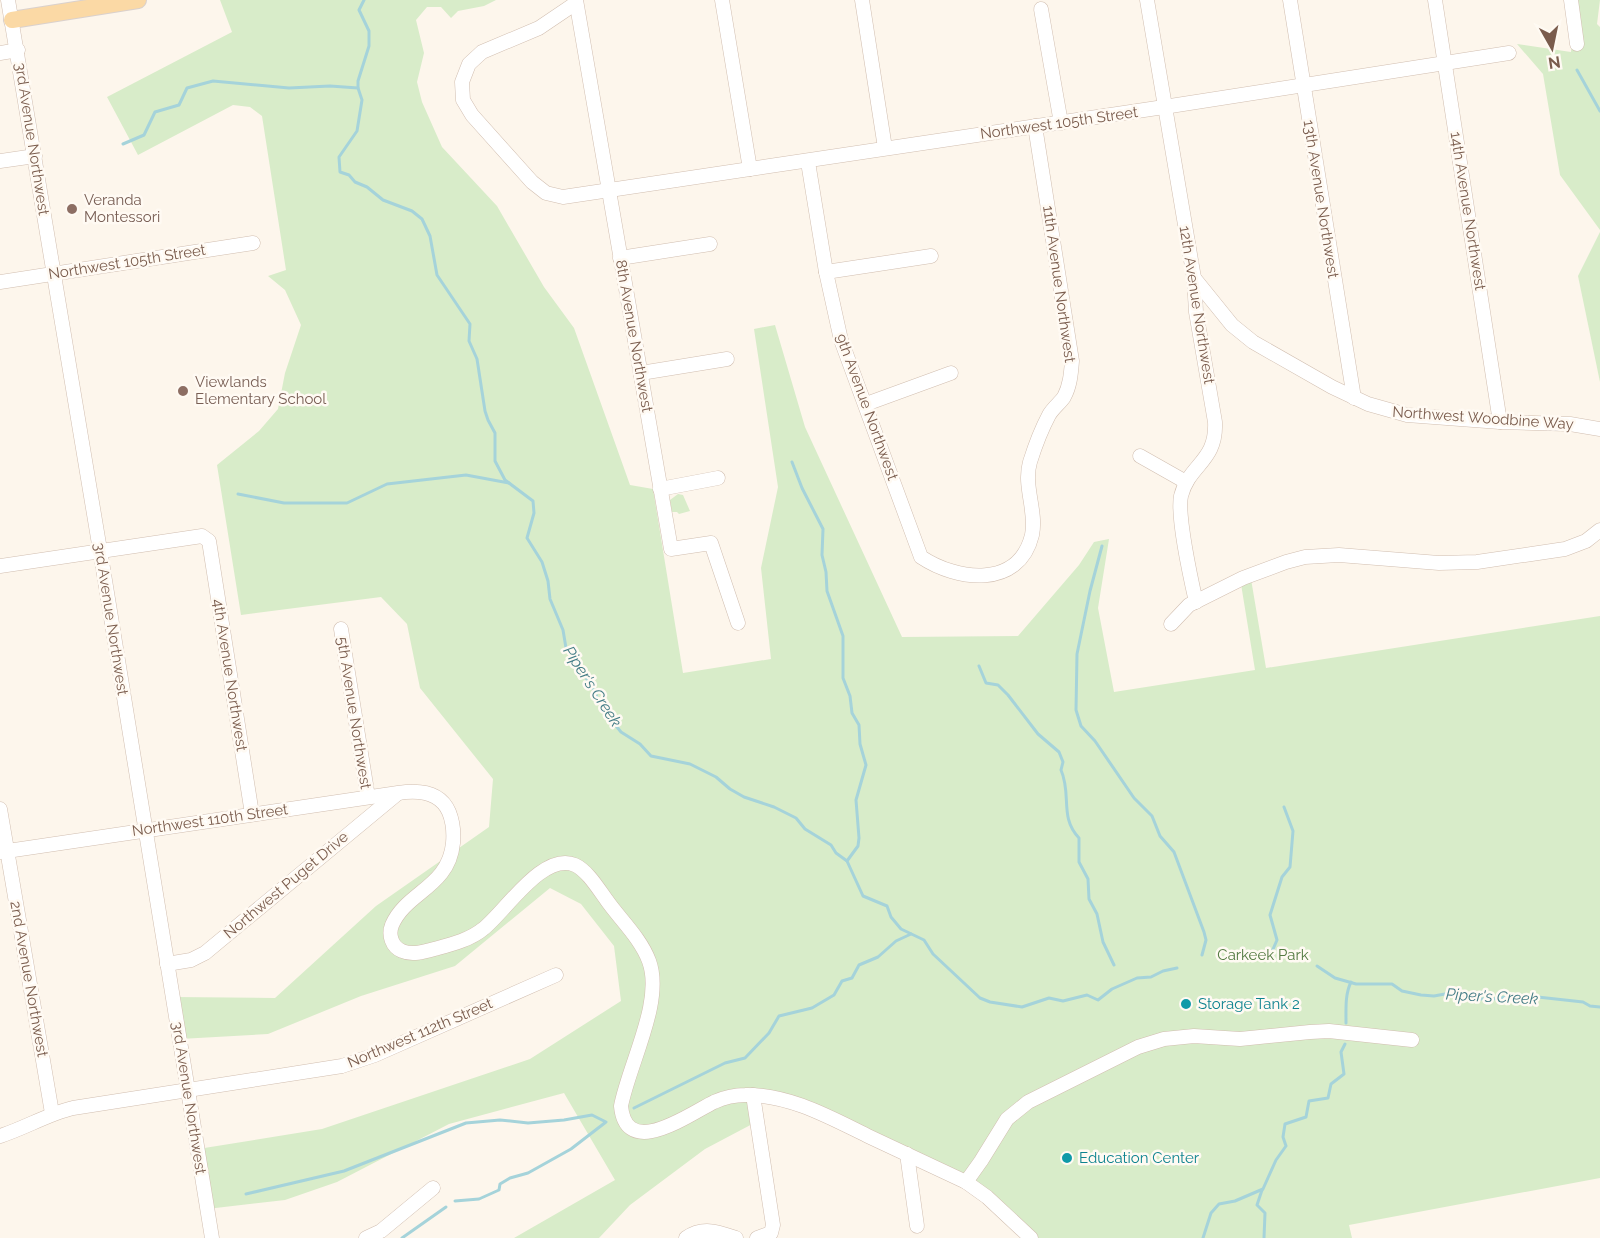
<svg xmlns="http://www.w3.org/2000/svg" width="1600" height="1238" font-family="Raleway,sans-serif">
	<rect width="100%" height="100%" fill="#fdf6ec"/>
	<g fill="#d8ecc9">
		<path d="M220,0h276l-12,6 -26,5 -7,7 -10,-11h-14l-11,13 8,33 -7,29 5,20 20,45 55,59 47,81 30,41 56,157 23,4 30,184 88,-14 -10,-91 17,-81 -24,-158 21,-4 30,102 97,210 116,-1 61,-71 15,-23 15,-3 -11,69 16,84 141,-22 -14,-86 10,-5 15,89 334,-52v562l-251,47 3,13h-321l-44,-41 -169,-85 -64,-17 4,26 -53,28 -75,56 -31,33h-85l101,-58 -51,-87 -115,31 -112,58 -52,18 -78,9 -9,-60 124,-20 208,-70 91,-58 -7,-55 -33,-42 -31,-16 -95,78 -94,30 -93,38 -88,5 -7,-42 102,1 101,-92 113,-79 4,-48 -73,-91 -13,-64 -26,-27 -140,18 -24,-150 42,-34 19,-22 7,-36 16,-48 -16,-35 -17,-14 18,-6 -24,-154 -12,-9 -17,-2 -95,50 -31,-58 125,-65z"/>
		<path d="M1575,0h25l-3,24 3,3v203l-40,-55 -17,-101 -26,-30 54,8z"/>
		<path d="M1600,232v150l-22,-106z"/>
		<path d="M678,494l5,1 7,16 -11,3 -2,-2h-5l-2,-12z"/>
	</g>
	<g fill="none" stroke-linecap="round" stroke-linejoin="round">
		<g stroke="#a5d3da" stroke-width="3">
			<path d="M364,0l-5,10 10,21v15l-11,35v7l4,12 -5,31 -18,26 1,15 9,3 6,7 12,5 16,13 29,11 10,8 8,17 7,39 33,49 -1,17 8,18 8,52 3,9 7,13v28l10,19 28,21 1,12 -7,25 15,24 6,19 2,18 13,31 3,18 26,39 12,24 17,21 19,12 11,12 39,8 26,13 14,12 14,8 30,10 22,11 9,11 26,16 5,8 11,8 16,35 24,10 4,11 10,12 23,11 9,14 47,44 10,4 32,5 27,-9 14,3 24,-6 11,5 14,-11 25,-11 14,-1 12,-6 14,-3"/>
			<path d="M1577,70l23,41"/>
			<path d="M123,144l21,-9 11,-23 24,-7 8,-17 26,-7 76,7 41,-2 28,2"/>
			<path d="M792,462l10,26 21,41 -1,26 4,17 1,19 16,45v42l7,18 2,17 7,12 1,19 6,21 -10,35 3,38 -1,8 -11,15"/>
			<path d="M238,494l46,9h63l40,-19 79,-9 43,8"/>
			<path d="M1102,546l-12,45 -13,63 -1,56 5,16 14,15 39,57 18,18 8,20 14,16 30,80 2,8 -4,15"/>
			<path d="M979,666l7,17 12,2 10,10 30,39 21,18 4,10 -2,8c11,25 -2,47 18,68v24l9,17 1,20 8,15 6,28 11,23"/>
			<path d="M1271,954l6,-14 -7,-25 12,-38 8,-10 3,-36 -9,-24"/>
			<path d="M1317,966l18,12 21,6h36l10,7 19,4 13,1 22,-4 18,7h19l26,-4 64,7 7,4 10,1"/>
			<path d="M1346,1023c0,-14 -1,-29 5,-41"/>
			<path d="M634,1108l91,-45 20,-5 24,-25 10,-17 33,-8 22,-13 8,-14 10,-3 7,-13 19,-8 18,-16 15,-7"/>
			<path d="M1262,1190l-5,15 8,8 -1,25"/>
			<path d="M246,1194l98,-23 122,-48 34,-3 28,3 36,-3 28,-5 14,7 -35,27 -43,24 -18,5 -10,6 -1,6 -20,9 -24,2"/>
			<path d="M402,1238l44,-31"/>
			<path d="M1203,1238l8,-25 8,-9 16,-3 28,-12 13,-29 10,-14 -3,-9 2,-13 21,-7 3,-16 19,-3 3,-14 13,-10 -3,-22 4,-8"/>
		</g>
		<g stroke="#d1beb0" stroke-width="15">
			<g id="minor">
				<path d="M8,0l94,562 110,676"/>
				<path d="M576,0l95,549 40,-6 27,80"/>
				<path d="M722,0l28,169"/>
				<path d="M862,0l23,148"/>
				<path d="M1147,0l47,278 2,34 19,110c2,40 -26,42 -34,74 -4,19 10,84 15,106"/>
				<path d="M1290,0l64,398"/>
				<path d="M1435,0l65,422"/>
				<path d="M1571,0l6,44"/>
				<path d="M576,3l-37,25 -57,24 -13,12 -7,18 1,18 9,15 60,67 14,11 17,4 601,-90 345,-54"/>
				<path d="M1041,9l20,114"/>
				<path d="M0,53l18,-3"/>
				<path d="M0,161l35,-5"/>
				<path d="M808,162l18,110 15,68 80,217c36,24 98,32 111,-22 5,-24 -9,-49 -2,-73 5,-16 11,-32 19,-47 4,-7 11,-12 15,-18 6,-11 7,-23 8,-36l-37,-235"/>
				<path d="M620,258l90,-14"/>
				<path d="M826,272l105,-16"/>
				<path d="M1194,278l38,47 21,17 79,45 36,17 39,11 93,7 70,2 30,5"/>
				<path d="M0,282l253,-39"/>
				<path d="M641,373l86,-14"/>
				<path d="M866,404l85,-31"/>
				<path d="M1140,456l46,26"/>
				<path d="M660,489l58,-11"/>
				<path d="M0,566l202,-30 7,5 43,273"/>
				<path d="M1171,624l18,-19 54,-27 43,-16 19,-5 34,-2 100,8 38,-1 88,-13 21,-8 14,-11"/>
				<path d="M341,629l27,168"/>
				<path d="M0,809l52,304"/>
				<path d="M0,852l398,-59c19,-3 42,-2 51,19 4,10 5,20 4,31 -4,44 -47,49 -61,82 -4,10 0,22 10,26 11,5 25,0 36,-3 15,-4 33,-9 45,-19 22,-17 60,-78 92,-64 13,6 24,25 33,37 13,18 33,37 41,59 15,40 -20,103 -28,145 5,55 70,7 93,-4 9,-4 20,-7 31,-7 44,-1 86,23 125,42 32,15 64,30 96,45l21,15 44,41"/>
				<path d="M167,964l24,-4 14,-7 192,-159"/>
				<path d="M753,1095l20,130 -2,8 -14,5"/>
				<path d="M0,1136c25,-8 48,-22 73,-28l269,-42 33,-11 181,-80"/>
				<path d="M907,1154l10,72"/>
				<path d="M966,1182l15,-21 26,-42 21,-17 110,-55 26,-8 30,-3 46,3 70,-7 19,-1 83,9"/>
				<path d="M366,1238l15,-7 52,-43"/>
				<path d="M686,1238c17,-12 32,-6 50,0"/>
			</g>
		</g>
		<g stroke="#dad1cd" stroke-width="18">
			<path id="major" d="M12,20l126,-20"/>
		</g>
		<use href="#minor" stroke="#fff" stroke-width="14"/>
		<use href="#major" stroke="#fbd9a5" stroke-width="16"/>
	</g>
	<g fill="#8d6e63" stroke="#fffaf3" stroke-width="2">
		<circle cx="72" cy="209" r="6"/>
		<circle cx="183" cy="391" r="6"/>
	</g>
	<g fill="#0f9aa8" stroke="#fffaf3" stroke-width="2">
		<circle cx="1186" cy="1004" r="6"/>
		<circle cx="1067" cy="1158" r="6"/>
	</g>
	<g text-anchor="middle" stroke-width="5" stroke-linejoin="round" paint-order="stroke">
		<g font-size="15" fill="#7a5c4d" stroke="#fffaf3">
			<text transform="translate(1059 123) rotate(-8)" y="5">Northwest 105th Street</text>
			<text transform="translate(32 139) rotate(81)" y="5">3rd Avenue Northwest</text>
			<text transform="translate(1321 199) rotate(81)" y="5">13th Avenue Northwest</text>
			<text transform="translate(1468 211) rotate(81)" y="5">14th Avenue Northwest</text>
			<text transform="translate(127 262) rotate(-9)" y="5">Northwest 105th Street</text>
			<text transform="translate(1059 284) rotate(82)" y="5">11th Avenue Northwest</text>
			<text transform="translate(1197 305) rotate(81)" y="5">12th Avenue Northwest</text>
			<text transform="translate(634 336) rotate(80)" y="5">8th Avenue Northwest</text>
			<text transform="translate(867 407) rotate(70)" y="5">9th Avenue Northwest</text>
			<text transform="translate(1483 418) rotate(4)" y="5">Northwest Woodbine Way</text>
			<text transform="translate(111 619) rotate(81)" y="5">3rd Avenue Northwest</text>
			<text transform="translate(230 675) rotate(81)" y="5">4th Avenue Northwest</text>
			<text transform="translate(354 713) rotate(81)" y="5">5th Avenue Northwest</text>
			<text transform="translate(210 820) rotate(-8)" y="5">Northwest 110th Street</text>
			<text transform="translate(286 885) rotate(-40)" y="5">Northwest Puget Drive</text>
			<text transform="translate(29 979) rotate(80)" y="5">2nd Avenue Northwest</text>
			<text transform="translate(420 1033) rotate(-23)" y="5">Northwest 112th Street</text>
			<text transform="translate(189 1098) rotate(81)" y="5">3rd Avenue Northwest</text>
		</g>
		<g font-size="15" fill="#785e54" stroke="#fffaf3" text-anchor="start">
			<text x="84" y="205">Veranda<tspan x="84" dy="17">Montessori</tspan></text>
			<text x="195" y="387">Viewlands<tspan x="195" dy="17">Elementary School</tspan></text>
		</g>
		<g font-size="15" fill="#537a41" stroke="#fffaf3">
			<text x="1263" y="960">Carkeek Park</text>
		</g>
		<g font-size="15" fill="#0d838f" stroke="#fffaf3" text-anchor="start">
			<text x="1198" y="1009">Storage Tank 2</text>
			<text x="1079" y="1163">Education Center</text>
		</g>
		<g font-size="16" font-style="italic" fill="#437c86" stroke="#fffaf3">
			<text transform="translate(593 686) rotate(57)" y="6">Piper's Creek</text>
			<text transform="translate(1492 996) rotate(3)" y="6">Piper's Creek</text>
		</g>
	</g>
	<g transform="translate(1552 48) rotate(171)" stroke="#fffaf3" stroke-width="4.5" paint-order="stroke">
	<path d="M0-4.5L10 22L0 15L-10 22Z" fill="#7a5c4d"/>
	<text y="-9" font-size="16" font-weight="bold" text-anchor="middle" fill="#7a5c4d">N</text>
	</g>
</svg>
